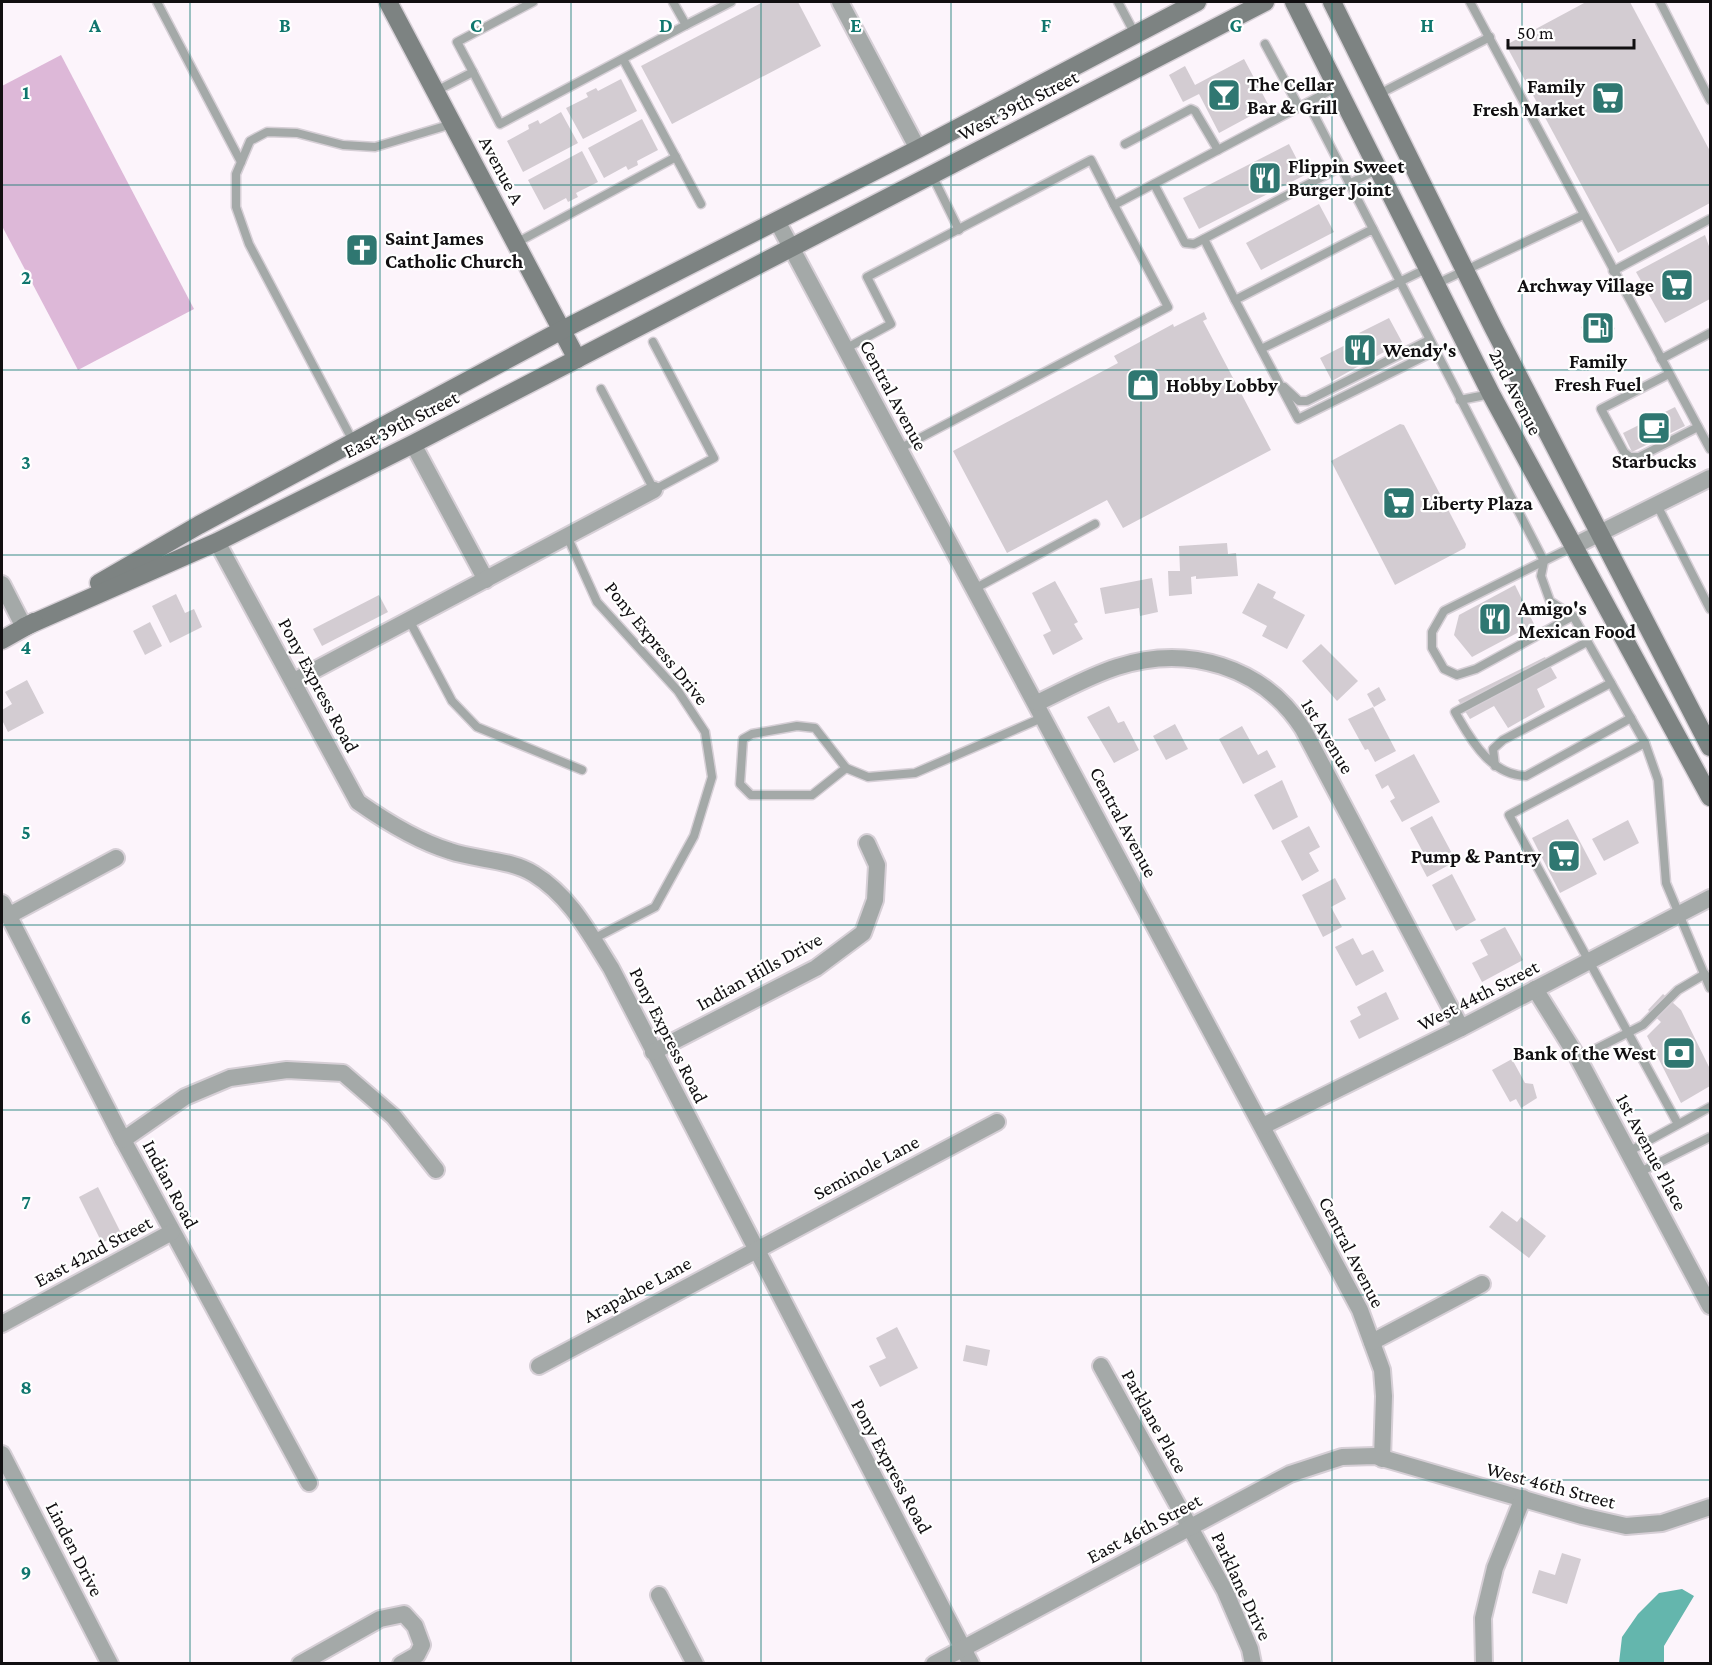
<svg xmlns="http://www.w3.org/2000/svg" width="1712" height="1665" font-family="'Crimson Pro',serif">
	<rect width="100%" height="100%" fill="#fcf4fb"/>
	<path fill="#ddb8d8" d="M61,55l133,254 -116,61 -76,-144v-140z"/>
	<path fill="#64b6ad" d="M1682,1589l12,7 -30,50v17h-45l3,-26 16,-23 21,-21z"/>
	<g fill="#d3ccd2">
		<path d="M763,2h35l23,44 -149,78 -31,-58z"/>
		<path d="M1586,2h44l80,149v52l-92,50 -112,-208z"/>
		<path d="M1244,59l25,47 -50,27 -20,-39 -16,8 -14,-27 16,-9 10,19z"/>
		<path d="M621,79l16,32 -54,28 -17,-31 22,-11 -2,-4 10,-5 2,3z"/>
		<path d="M561,112l17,31 -55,29 -16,-31 22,-12 -1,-4 10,-5 2,4z"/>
		<path d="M642,119l16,31 -21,11 1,4 -10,5 -2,-4 -22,12 -16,-30z"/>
		<path d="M1289,144l16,31 -106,54 -16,-31z"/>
		<path d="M582,151l16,31 -22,11 2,4 -10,5 -2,-4 -22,12 -16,-30z"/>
		<path d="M1319,204l15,28 -73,38 -15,-27z"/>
		<path d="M1705,235l5,14v50l-45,24 -29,-51z"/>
		<path d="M1204,312l3,7 -4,2 68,129 -148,78 -16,-28 -100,53 -54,-102 165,-88 -4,-7 59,-32 1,3z"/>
		<path d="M1607,313l8,16 -26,13 -8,-15z"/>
		<path d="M1389,318l13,24 -70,39 -12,-23 41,-21 -2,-4z"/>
		<path d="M1675,407l10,19 -53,26 -9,-19z"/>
		<path d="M1400,424l4,1 62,119 -1,4 -70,37 -64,-124z"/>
		<path d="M1227,543l1,11 8,-1 2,23 -42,3v-3l-5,1 1,17 -23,2 -1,-25h12l-1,-25z"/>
		<path d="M1152,578l6,34 -18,4 -1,-8 -34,6 -5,-26z"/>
		<path d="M1055,581l23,41 -4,2 9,15 -30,16 -10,-20 8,-4 -19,-38z"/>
		<path d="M1258,583l18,9 -3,6 32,17 -18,34 -25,-13 5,-10 -25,-13z"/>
		<path d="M1515,585l19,39 -62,33 -18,-22 5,-20z"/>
		<path d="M176,594l9,19 9,-4 8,18 -32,16 -18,-37z"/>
		<path d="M379,595l9,17 -66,34 -9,-17z"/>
		<path d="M150,622l12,24 -17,9 -12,-24z"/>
		<path d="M1321,644l37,37 -21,20 -35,-40z"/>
		<path d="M1545,657l12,21 -20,11 8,18 -37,21 -14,-22 -24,13 -12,-19z"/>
		<path d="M27,680l17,33 -36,19 -6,-12v-10l10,-6 -7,-12z"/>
		<path d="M1379,687l7,13 -12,7 -7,-13z"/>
		<path d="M1109,706l9,17 6,-2 15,29 -25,13 -27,-46z"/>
		<path d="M1373,707l23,44 -21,11 -7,-13 -3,1 -17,-31z"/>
		<path d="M1175,724l13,25 -22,11 -13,-24z"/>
		<path d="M1242,726l16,29 9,-5 9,17 -33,17 -24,-45z"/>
		<path d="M1414,754l26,48 -38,20 -12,-21 5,-3 -7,-13 -6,4 -7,-14z"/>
		<path d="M1282,780l16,37 -25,13 -19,-35z"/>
		<path d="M1432,816l24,45 -29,16 -9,-17 7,-4 -15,-28z"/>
		<path d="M1568,819l29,55 -37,19 -28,-55z"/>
		<path d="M1628,820l11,23 -35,18 -12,-22z"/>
		<path d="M1309,826l11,21 -11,6 10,18 -17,10 -21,-40z"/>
		<path d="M1452,874l24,46 -20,11 -24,-46z"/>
		<path d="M1335,878l11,21 -15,8 11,20 -19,10 -21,-42z"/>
		<path d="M1505,927l18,33 -41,22 -10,-19 16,-8 -8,-15z"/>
		<path d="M1353,938l9,17 11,-5 11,21 -28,15 -21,-39z"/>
		<path d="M1386,992l13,27 -40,20 -9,-18 11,-6 -4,-8z"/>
		<path d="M1663,994l18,16 29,59v17l-29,17 -34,-67 14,-14 -13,-12z"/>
		<path d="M1512,1059l13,24 8,1 4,14 -16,10 -5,-9 -6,3 -18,-32z"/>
		<path d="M98,1187l23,46 -19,10 -23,-46z"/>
		<path d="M1502,1211l15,11 4,-5 25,19 -17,22 -40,-31z"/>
		<path d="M897,1327l21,41 -38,19 -11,-21 17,-8 -10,-20z"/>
		<path d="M966,1345l24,5 -3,16 -24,-5z"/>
		<path d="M1562,1553l19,6 -14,45 -35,-11 7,-23 16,5z"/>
	</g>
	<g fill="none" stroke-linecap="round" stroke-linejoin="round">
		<g stroke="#d6cfd6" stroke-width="11">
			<g id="lane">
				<path d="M157,2l84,160"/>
				<path d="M673,2l13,23 45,-23"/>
				<path d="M1118,2l17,32"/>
				<path d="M1470,2l240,447"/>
				<path d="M1660,2l50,98"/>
				<path d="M1265,44l34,63"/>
				<path d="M623,59l78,145"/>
				<path d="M473,72l27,52 186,-99"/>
				<path d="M436,91l37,-19 -16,-30 76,-40"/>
				<path d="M1377,95l113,-58"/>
				<path d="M1308,103l65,126"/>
				<path d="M1125,144l66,-35 4,2 23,39"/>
				<path d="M932,175l27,55"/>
				<path d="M1154,184l31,59 9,1 147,-77"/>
				<path d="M1349,184l29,-15"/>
				<path d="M1204,239l31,61"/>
				<path d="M516,243l160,-86"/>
				<path d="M1613,271l97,-52"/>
				<path d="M1436,284l147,-69"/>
				<path d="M845,349l46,-25 -24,-47 224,-117 23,45 223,-118"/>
				<path d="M1261,349l167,-81"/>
				<path d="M1435,351l-137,68 -63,-119 138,-71 171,332 -100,50 -12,21v16l12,21 13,6 19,-6 97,-53"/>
				<path d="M1661,359l49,-26"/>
				<path d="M1669,374l-68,35 23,43 6,5h9l59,-30"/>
				<path d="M1284,387l15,14h8l122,-61"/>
				<path d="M601,389l53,101 60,-32 -61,-116"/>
				<path d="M1460,400l31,-6"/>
				<path d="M354,443l-105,-199 -13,-37v-33l14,-33 17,-9 30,1 46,12 32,2 77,-23"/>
				<path d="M899,449l269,-142 -54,-102"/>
				<path d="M1657,505l53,104"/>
				<path d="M567,536l30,66 81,89 27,41 7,45 -18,59 -39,71 -62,32"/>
				<path d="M1572,547l-28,14 -3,15 9,25 23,15 72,127 13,37 8,103 44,105"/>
				<path d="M974,589l121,-65"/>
				<path d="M409,620l43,81 25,26 105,43"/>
				<path d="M1587,642l-132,70 4,7c15,26 34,56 67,57l105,-58"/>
				<path d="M797,726l18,2 31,40 -34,27h-61l-11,-11 3,-45 9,-5z"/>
				<path d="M1645,743l-136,72 169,309"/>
				<path d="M1495,766l-2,-17 10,-9 108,-57"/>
				<path d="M846,768l22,9 47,-4 129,-56"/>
				<path d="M1578,1058l65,-33 35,-35 27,-16"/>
				<path d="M1628,1152l82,-45"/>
				<path d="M1640,1172l70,-35"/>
			</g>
		</g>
		<g stroke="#d6cfd6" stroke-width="20">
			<g id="street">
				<path d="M840,2l78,147"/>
				<path d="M777,221l583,1089 22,60 2,26 -2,63"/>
				<path d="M413,444l73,136"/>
				<path d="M217,542l141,260c27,19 59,39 92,49 26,9 60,8 84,23 36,22 55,59 77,94l360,696"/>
				<path d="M1572,547l138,-69"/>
				<path d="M2,584l22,43"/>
				<path d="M294,681l360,-191"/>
				<path d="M1037,703c26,-12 52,-27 80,-36 70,-23 146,-1 186,62l158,299"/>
				<path d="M2,903l121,237 186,343"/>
				<path d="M8,916l108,-58"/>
				<path d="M1535,989l43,69 132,248"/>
				<path d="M653,1052l163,-84 47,-35 12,-33 2,-35 -10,-22"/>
				<path d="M1263,1126l198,-98 249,-130"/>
				<path d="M123,1140l62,-43 45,-19 57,-8 56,3 51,44 42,53"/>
				<path d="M2,1324l170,-92"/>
				<path d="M1372,1342l110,-58"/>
				<path d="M539,1366l458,-244"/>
				<path d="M1101,1366l124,225 25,58 3,15"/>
				<path d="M2,1454l108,210"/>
				<path d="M659,1595l36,69"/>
				<path d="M300,1664l80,-45 24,-5 11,12 7,19 -5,10 -16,9"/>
				<path d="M934,1664l356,-190 52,-17 33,-1 207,60 44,10 36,-3 48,-16"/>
				<path d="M1484,1664l-1,-46 12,-50 28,-70"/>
			</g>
		</g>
		<g stroke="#d6cfd6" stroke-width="21">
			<g id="secondary">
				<path d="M388,2l189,357"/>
				<path d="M1294,2l197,392 219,403"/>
				<path d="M1332,2l161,325 217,420"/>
				<path d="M99,583l100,-58 363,-195 356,-181 279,-147"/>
				<path d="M24,627l193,-85 196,-98 852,-442"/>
				<path d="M2,640l32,-18"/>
			</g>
		</g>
		<use href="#lane" stroke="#a4a9a8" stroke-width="8"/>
		<use href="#street" stroke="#a4a9a8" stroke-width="16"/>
		<use href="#secondary" stroke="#7d8382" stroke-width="18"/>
	</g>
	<path fill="none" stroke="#0f766e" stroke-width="1.5" stroke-opacity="0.55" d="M190,2v1662M380,2v1662M571,2v1662M761,2v1662M951,2v1662M1141,2v1662M1332,2v1662M1522,2v1662M2,185h1708M2,370h1708M2,555h1708M2,740h1708M2,925h1708M2,1110h1708M2,1295h1708M2,1480h1708"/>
	<defs>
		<g id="bar-square" transform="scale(1.725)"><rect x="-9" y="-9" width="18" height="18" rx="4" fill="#2f7771" stroke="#fff"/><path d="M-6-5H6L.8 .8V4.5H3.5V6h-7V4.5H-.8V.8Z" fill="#fff"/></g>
		<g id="supermarket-square" transform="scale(1.725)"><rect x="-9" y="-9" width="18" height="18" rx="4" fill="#2f7771" stroke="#fff"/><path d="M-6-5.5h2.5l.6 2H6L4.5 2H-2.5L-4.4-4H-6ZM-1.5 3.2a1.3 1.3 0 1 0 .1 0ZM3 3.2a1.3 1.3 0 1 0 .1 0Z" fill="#fff"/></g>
		<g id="restaurant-square" transform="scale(1.725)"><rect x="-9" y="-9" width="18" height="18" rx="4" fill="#2f7771" stroke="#fff"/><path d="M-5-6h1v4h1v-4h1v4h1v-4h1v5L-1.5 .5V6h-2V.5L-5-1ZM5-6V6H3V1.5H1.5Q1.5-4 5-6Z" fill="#fff"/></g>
		<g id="church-square" transform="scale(1.725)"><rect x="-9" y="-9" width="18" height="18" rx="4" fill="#2f7771" stroke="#fff"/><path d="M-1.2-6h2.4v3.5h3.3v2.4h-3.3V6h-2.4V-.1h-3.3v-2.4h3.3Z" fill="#fff"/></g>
		<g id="fuel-square" transform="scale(1.725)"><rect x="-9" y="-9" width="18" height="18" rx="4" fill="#2f7771" stroke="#fff"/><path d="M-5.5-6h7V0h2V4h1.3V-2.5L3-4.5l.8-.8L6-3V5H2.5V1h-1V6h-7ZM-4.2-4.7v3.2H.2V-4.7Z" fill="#fff"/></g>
		<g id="shop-square" transform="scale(1.725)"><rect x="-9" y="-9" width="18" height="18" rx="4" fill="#2f7771" stroke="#fff"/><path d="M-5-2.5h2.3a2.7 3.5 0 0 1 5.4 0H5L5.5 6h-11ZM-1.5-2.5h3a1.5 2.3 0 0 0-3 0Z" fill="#fff"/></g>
		<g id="cafe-square" transform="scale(1.725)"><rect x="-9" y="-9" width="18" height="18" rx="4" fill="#2f7771" stroke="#fff"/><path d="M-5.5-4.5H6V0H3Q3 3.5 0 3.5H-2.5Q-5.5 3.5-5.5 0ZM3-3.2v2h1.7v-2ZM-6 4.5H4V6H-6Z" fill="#fff"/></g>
		<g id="bank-square" transform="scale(1.725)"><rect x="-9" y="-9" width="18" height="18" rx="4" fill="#2f7771" stroke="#fff"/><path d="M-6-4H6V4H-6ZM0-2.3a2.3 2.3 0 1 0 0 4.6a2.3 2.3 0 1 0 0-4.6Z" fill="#fff"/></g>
	</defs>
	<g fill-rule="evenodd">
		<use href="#bar-square" x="1224" y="95"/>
		<use href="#supermarket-square" x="1608" y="98"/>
		<use href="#restaurant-square" x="1265" y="178"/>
		<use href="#church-square" x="362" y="250"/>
		<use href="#supermarket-square" x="1677" y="285"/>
		<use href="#fuel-square" x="1598" y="328"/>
		<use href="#restaurant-square" x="1360" y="350"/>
		<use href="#shop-square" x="1143" y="385"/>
		<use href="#cafe-square" x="1654" y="428"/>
		<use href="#supermarket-square" x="1399" y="503"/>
		<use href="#restaurant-square" x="1495" y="619"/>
		<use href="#supermarket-square" x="1564" y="856"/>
		<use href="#bank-square" x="1679" y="1053"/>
	</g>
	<g text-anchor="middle" stroke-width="4.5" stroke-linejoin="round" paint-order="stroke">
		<g font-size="20" font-weight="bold" fill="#110f11" stroke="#fff" text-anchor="start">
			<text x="1247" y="91">The Cellar<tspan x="1247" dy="23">Bar &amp; Grill</tspan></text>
			<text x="1585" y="93" text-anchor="end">Family<tspan x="1585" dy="23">Fresh Market</tspan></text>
			<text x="1288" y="173">Flippin Sweet<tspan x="1288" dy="23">Burger Joint</tspan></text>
			<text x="385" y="245">Saint James<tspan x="385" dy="23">Catholic Church</tspan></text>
			<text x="1654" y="292" text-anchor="end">Archway Village</text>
			<text x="1383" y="357">Wendy's</text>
			<text x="1598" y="368" text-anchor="middle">Family<tspan x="1598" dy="23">Fresh Fuel</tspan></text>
			<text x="1166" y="392">Hobby Lobby</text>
			<text x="1654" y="468" text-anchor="middle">Starbucks</text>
			<text x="1422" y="510">Liberty Plaza</text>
			<text x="1518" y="615">Amigo's<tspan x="1518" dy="23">Mexican Food</tspan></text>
			<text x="1541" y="863" text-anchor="end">Pump &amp; Pantry</text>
			<text x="1656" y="1060" text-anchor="end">Bank of the West</text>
		</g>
		<g font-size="20" fill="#110f11" stroke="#fff">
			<text transform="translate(1018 105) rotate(-27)" y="7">West 39th Street</text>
			<text transform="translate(502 170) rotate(62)" y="7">Avenue A</text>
			<text transform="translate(1516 392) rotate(63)" y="7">2nd Avenue</text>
			<text transform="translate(894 395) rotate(62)" y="7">Central Avenue</text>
			<text transform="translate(401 424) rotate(-27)" y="7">East 39th Street</text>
			<text transform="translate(657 643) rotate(51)" y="7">Pony Express Drive</text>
			<text transform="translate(319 685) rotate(62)" y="7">Pony Express Road</text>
			<text transform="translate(1328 736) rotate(59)" y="7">1st Avenue</text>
			<text transform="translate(1124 822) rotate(62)" y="7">Central Avenue</text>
			<text transform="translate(759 971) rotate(-29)" y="7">Indian Hills Drive</text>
			<text transform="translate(1478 995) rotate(-27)" y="7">West 44th Street</text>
			<text transform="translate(669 1035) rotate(63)" y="7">Pony Express Road</text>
			<text transform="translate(1652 1152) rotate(62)" y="7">1st Avenue Place</text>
			<text transform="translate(866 1167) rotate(-28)" y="7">Seminole Lane</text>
			<text transform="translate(171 1184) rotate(62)" y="7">Indian Road</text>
			<text transform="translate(93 1251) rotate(-28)" y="7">East 42nd Street</text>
			<text transform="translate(1352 1252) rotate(63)" y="7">Central Avenue</text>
			<text transform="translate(637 1289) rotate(-28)" y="7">Arapahoe Lane</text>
			<text transform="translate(1155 1421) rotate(61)" y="7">Parklane Place</text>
			<text transform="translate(892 1466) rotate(62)" y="7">Pony Express Road</text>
			<text transform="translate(1551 1485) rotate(15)" y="7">West 46th Street</text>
			<text transform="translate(1144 1528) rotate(-28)" y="7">East 46th Street</text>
			<text transform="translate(75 1549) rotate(63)" y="7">Linden Drive</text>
			<text transform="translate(1242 1586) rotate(65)" y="7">Parklane Drive</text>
		</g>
	</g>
	<g font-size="20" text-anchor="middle" font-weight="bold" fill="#0f766e" stroke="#fff" stroke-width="4.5" stroke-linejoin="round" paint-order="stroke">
		<text x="95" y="32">A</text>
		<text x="285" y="32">B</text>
		<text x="476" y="32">C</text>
		<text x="666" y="32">D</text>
		<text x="856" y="32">E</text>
		<text x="1046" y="32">F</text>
		<text x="1236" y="32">G</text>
		<text x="1427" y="32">H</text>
		<text x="26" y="99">1</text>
		<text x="26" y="284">2</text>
		<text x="26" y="469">3</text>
		<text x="26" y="654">4</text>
		<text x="26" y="839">5</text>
		<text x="26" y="1024">6</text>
		<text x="26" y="1209">7</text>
		<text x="26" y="1394">8</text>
		<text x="26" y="1579">9</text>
	</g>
	<rect width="1712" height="1665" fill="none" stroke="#110f11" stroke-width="6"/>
	<path d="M1508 39v9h126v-9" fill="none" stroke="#110f11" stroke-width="3"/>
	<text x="1517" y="39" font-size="18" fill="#110f11" stroke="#ffffff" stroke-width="4.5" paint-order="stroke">50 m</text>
</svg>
